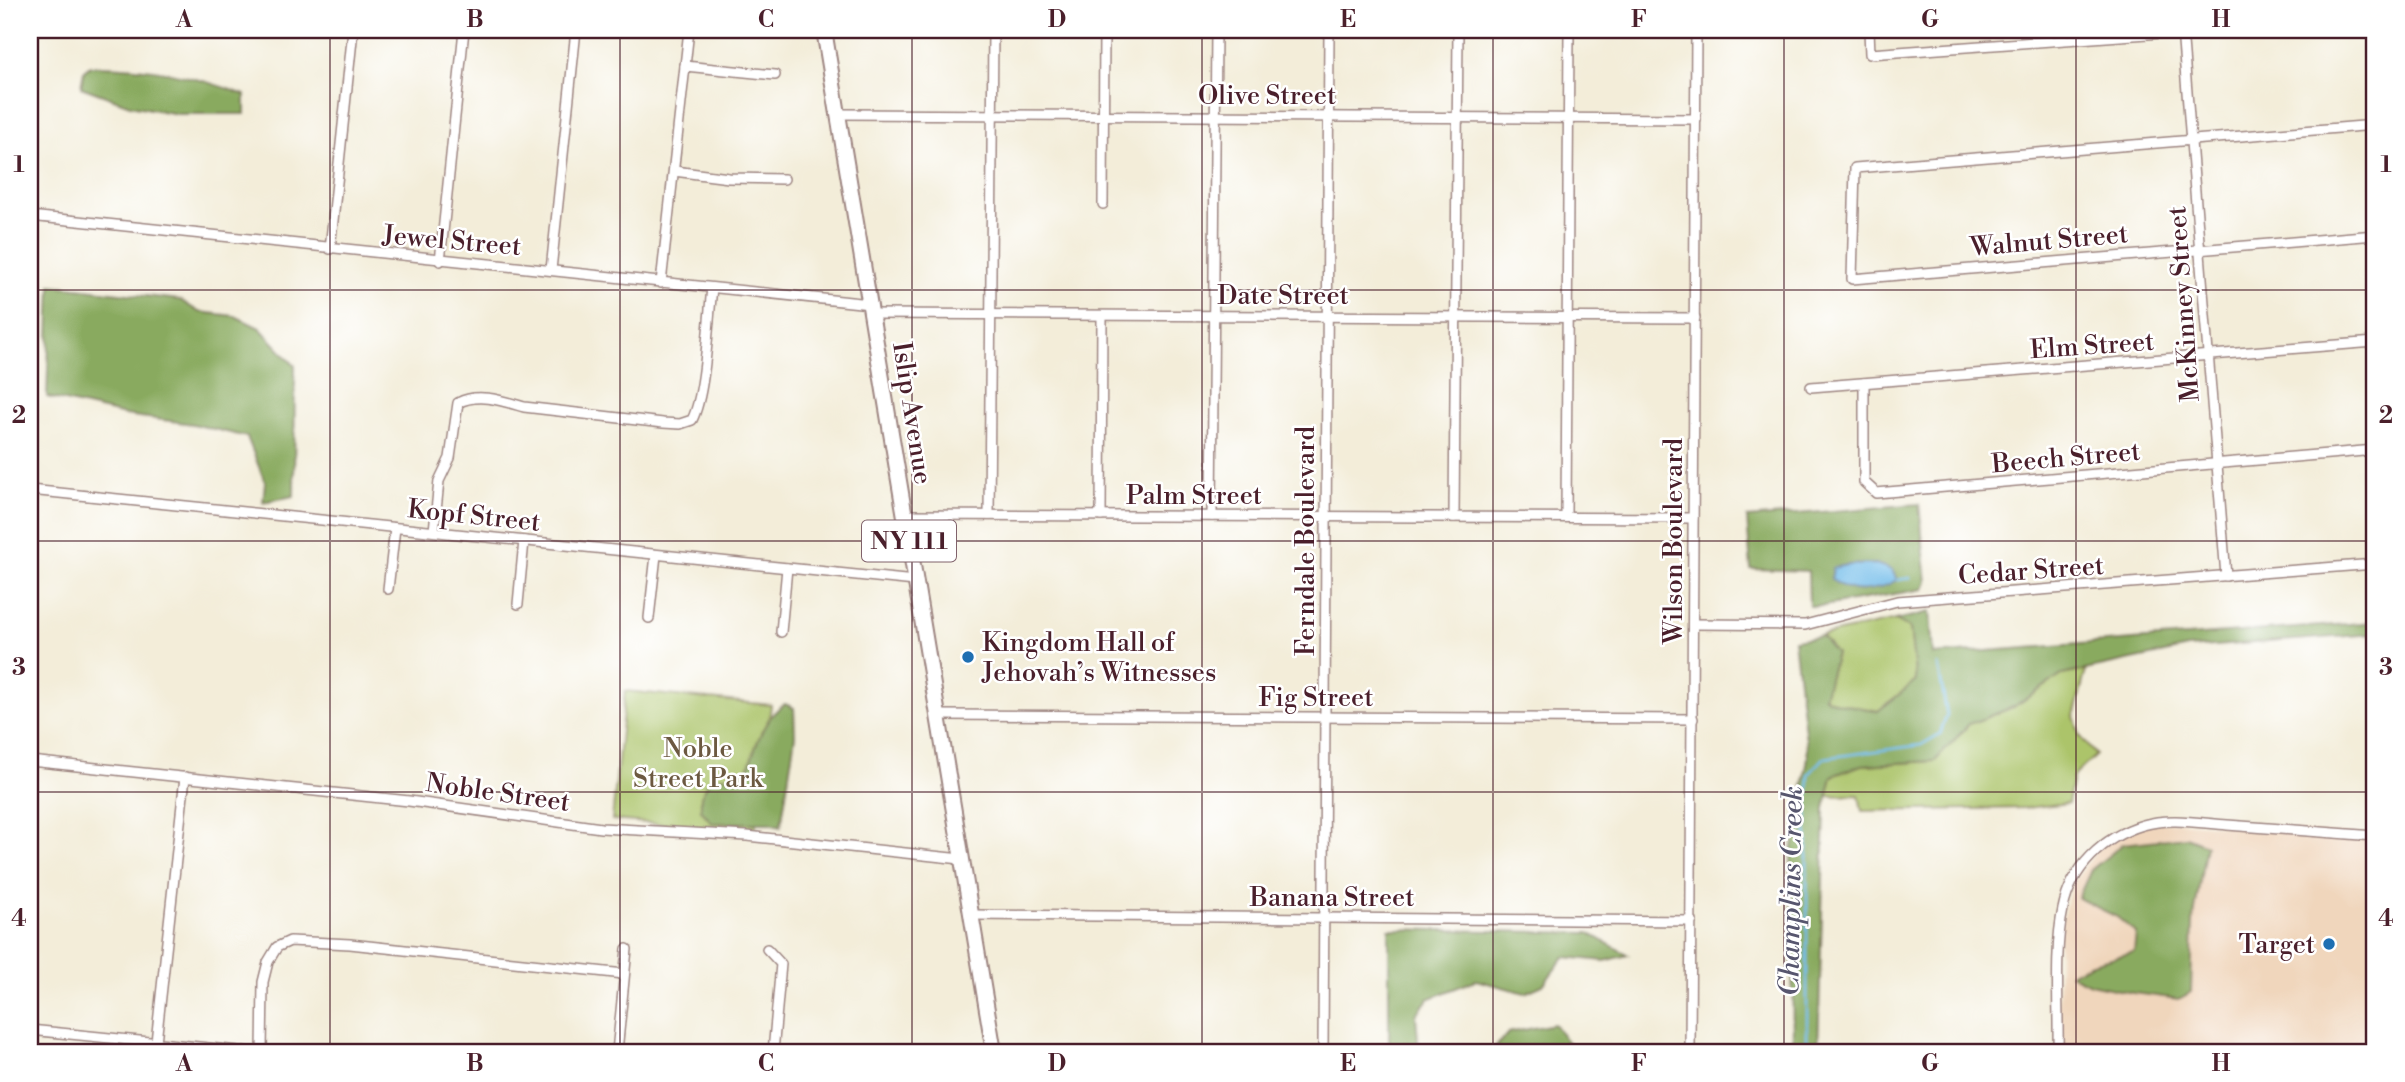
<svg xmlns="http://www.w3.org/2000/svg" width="2405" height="1082" font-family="'Libre Bodoni',serif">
	<rect width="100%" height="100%" fill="#fff"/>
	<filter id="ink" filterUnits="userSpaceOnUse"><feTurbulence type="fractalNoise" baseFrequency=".0143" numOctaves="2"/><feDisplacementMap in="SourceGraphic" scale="14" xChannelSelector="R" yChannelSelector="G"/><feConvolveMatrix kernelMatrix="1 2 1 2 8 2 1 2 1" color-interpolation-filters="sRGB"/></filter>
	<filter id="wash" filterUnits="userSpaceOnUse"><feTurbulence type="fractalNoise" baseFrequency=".00686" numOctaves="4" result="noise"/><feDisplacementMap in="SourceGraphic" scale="28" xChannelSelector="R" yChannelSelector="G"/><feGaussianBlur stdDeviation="1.57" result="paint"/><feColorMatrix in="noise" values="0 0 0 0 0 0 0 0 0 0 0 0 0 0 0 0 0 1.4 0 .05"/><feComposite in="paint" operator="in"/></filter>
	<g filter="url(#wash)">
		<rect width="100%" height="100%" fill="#f3edd9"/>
		<path fill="#f0d6bc" d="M2178,822l197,14v216h-317l1,-119 12,-47 28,-38 45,-24z"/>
		<g fill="#acc46a" stroke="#7b724a" stroke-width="2">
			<path d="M1896,620l14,8 6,54 -38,29 -41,-8 -13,-6 12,-43 -15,-18z"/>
			<path d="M2086,670l-12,46 6,20 16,19 -23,22 -5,26 -42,5 -164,3 -3,-16 -32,1 5,-20 29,-11 74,-4 34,-37 44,-17 49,-32z"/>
			<path d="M625,691l146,14 -16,127 -143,-12z"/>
		</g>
		<g fill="#89aa5e" stroke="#6a6444" stroke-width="2">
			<path d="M90,66c56,-1 103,9 155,29v19h-68l-47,-9 -49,-18 3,-16z"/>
			<path d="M51,285l129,15 19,12 36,4 25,12 35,38 -1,130 -31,6 2,-20 -18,-45 -54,-13 -68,-9 -78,-18z"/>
			<path d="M1919,504l8,78 -3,7 -101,17h-14l-1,-35 -57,-2 -4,-51z"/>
			<path d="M1930,612l3,43 442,-33v12l-187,14 -126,27 -49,32 -44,17 -34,37 -74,4 -29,11 -7,32 -7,244h-25l-2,-194 17,-101 -14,-117 27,-4 15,17 -12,44 13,6 41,8 38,-30 -6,-53 -14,-8z"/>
			<path d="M785,704l9,4 1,28 -14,90 -12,-3h-57l-11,-13v-14l9,-16 37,-8c8,-23 16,-56 38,-68z"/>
			<path d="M2186,837l20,8 -13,77 -2,70 -12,7 -46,-6 -43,-9 -20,-10 19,-10 45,-12 2,-19 -19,-16 -39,-19 13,-28 32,-26z"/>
			<path d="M1389,929l200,4 39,22 -23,6 -41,-4 -21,28 -18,8 -49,-13 -48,19 -12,16 3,37h-30z"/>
			<path d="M1554,1024l17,23v5h-92l16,-4 13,-15z"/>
		</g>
		<path fill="#70bbe9" stroke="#5d6d8a" stroke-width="2" d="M1876,564l16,6 5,10c-21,12 -47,16 -66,-1l2,-11 13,-3z"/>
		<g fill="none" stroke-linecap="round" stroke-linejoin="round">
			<g stroke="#70bbe9" stroke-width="2.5">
				<path d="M1897,580l13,-2"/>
				<path d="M1807,1052v-238l2,-40 15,-16 97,-13 19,-11 7,-19 -9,-50"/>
			</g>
		</g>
	</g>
	<g filter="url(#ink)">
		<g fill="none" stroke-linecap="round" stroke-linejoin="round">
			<g stroke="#9e8682" stroke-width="12">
				<g id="street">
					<path d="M1869,30l1,24 333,-24"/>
					<path d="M2182,30l44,546"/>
					<path d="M685,66l90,9"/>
					<path d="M838,114l858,5"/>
					<path d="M2375,125l-520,43 -3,111 523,-44"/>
					<path d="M674,171l55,7 55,1"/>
					<path d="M1103,204l1,-174"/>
					<path d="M30,216l840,88"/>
					<path d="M330,249l23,-219"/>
					<path d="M440,261l24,-231"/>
					<path d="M551,270l25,-240"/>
					<path d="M661,283l28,-253"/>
					<path d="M871,314l824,4"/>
					<path d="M1864,383v99l12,11 499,-43"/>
					<path d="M1811,387l564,-45"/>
					<path d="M30,490l885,91"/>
					<path d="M904,515l789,3"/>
					<path d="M989,515l4,-485"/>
					<path d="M1101,516l1,-200"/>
					<path d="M1212,516l4,-486"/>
					<path d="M1454,517l4,-487"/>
					<path d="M1566,517l3,-487"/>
					<path d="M434,531l5,-50 11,-23 8,-55c20,-11 45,-2 66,4l139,16 17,1 12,-4c14,-27 16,-99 20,-132"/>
					<path d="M388,589l7,-61"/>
					<path d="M518,604l6,-63"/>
					<path d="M649,618l7,-63"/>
					<path d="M1693,624l112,1 92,-24 478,-37"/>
					<path d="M781,632l6,-64"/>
					<path d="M939,715l754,4"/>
					<path d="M30,761l379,40 192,27 146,8 214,23"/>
					<path d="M971,915l721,6"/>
					<path d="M767,949l14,15 -8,88"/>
					<path d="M30,1030l219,22"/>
					<path d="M156,1042l29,-265"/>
					<path d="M262,1052l1,-70 5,-20 9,-15 13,-6 60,3 274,30"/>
					<path d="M617,1052l10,-103"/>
					<path d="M1323,1052l6,-1022"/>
					<path d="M1690,1052l6,-1022"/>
					<path d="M2058,1052c1,-43 -4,-102 5,-143 8,-41 40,-72 80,-84 26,-8 57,-2 84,0 49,4 99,7 148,11"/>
				</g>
			</g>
			<g stroke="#9e8682" stroke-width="18">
				<path id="primary" d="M824,30l170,1022"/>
			</g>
			<use href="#street" stroke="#fff" stroke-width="9"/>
			<use href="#primary" stroke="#fff" stroke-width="14"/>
		</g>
	</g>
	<path fill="none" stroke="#4a1f2b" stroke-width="2" stroke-opacity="0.55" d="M330,30v1022M620,30v1022M912,30v1022M1202,30v1022M1493,30v1022M1784,30v1022M2076,30v1022M30,290h2345M30,541h2345M30,792h2345"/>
	<g fill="#1f6fb2" stroke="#fff" stroke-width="2.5">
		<circle cx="968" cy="657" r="7"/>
		<circle cx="2329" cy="944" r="7"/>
	</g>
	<g text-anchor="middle" stroke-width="5" stroke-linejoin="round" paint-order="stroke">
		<rect fill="#fff" stroke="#80626b" stroke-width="2" x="862" y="520.5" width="94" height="41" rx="5"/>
		<g font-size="24" font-weight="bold" fill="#4a1f2b">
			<text x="909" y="549">NY 111</text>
		</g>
		<g font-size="26" fill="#4a1f2b" stroke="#fff">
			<text x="1267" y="104">Olive Street</text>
			<text transform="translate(452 240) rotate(5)" y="9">Jewel Street</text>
			<text transform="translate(2049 240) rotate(-5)" y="9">Walnut Street</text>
			<text x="1283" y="304">Date Street</text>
			<text transform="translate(2183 304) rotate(-94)" y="9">McKinney Street</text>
			<text transform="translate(2092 345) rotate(-4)" y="9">Elm Street</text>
			<text transform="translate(913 413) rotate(81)" y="9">Islip Avenue</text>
			<text transform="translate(2066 457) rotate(-5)" y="9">Beech Street</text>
			<text x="1194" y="504">Palm Street</text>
			<text transform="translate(474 515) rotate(6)" y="9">Kopf Street</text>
			<text transform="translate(1305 541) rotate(-90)" y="9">Ferndale Boulevard</text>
			<text transform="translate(1673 541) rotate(-90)" y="9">Wilson Boulevard</text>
			<text transform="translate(2031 570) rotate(-4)" y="9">Cedar Street</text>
			<text x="1316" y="706">Fig Street</text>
			<text transform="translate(498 792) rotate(8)" y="9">Noble Street</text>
			<text x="1332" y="906">Banana Street</text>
		</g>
		<g font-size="26" fill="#4a1f2b" stroke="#fff" text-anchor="start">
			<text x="982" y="651">Kingdom Hall of<tspan x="982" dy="30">Jehovah’s Witnesses</tspan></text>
			<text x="2315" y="953" text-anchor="end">Target</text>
		</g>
		<g font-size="26" fill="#6c5941" stroke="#fff">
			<text x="698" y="757">Noble<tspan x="698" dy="30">Street Park</tspan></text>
		</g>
		<g font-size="28" font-style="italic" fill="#57566e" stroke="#fff">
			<text transform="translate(1790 891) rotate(-89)" y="10">Champlins Creek</text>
		</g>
	</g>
	<rect width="2405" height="1082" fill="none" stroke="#fff" stroke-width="77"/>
	<rect x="38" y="38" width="2328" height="1006" fill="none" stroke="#4a1f2b" stroke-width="2.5"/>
	<g font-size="23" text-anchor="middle" font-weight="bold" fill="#4a1f2b">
		<text x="184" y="27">A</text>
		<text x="475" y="27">B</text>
		<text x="766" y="27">C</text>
		<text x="1057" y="27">D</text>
		<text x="1348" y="27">E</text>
		<text x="1639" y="27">F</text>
		<text x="1930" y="27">G</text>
		<text x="2221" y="27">H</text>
		<text x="19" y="172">1</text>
		<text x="2386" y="172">1</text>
		<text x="19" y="423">2</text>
		<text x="2386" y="423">2</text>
		<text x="19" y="675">3</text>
		<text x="2386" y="675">3</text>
		<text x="19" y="926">4</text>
		<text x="2386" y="926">4</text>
		<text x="184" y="1071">A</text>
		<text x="475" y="1071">B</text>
		<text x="766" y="1071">C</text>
		<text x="1057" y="1071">D</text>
		<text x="1348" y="1071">E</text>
		<text x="1639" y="1071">F</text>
		<text x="1930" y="1071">G</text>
		<text x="2221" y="1071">H</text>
	</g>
</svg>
